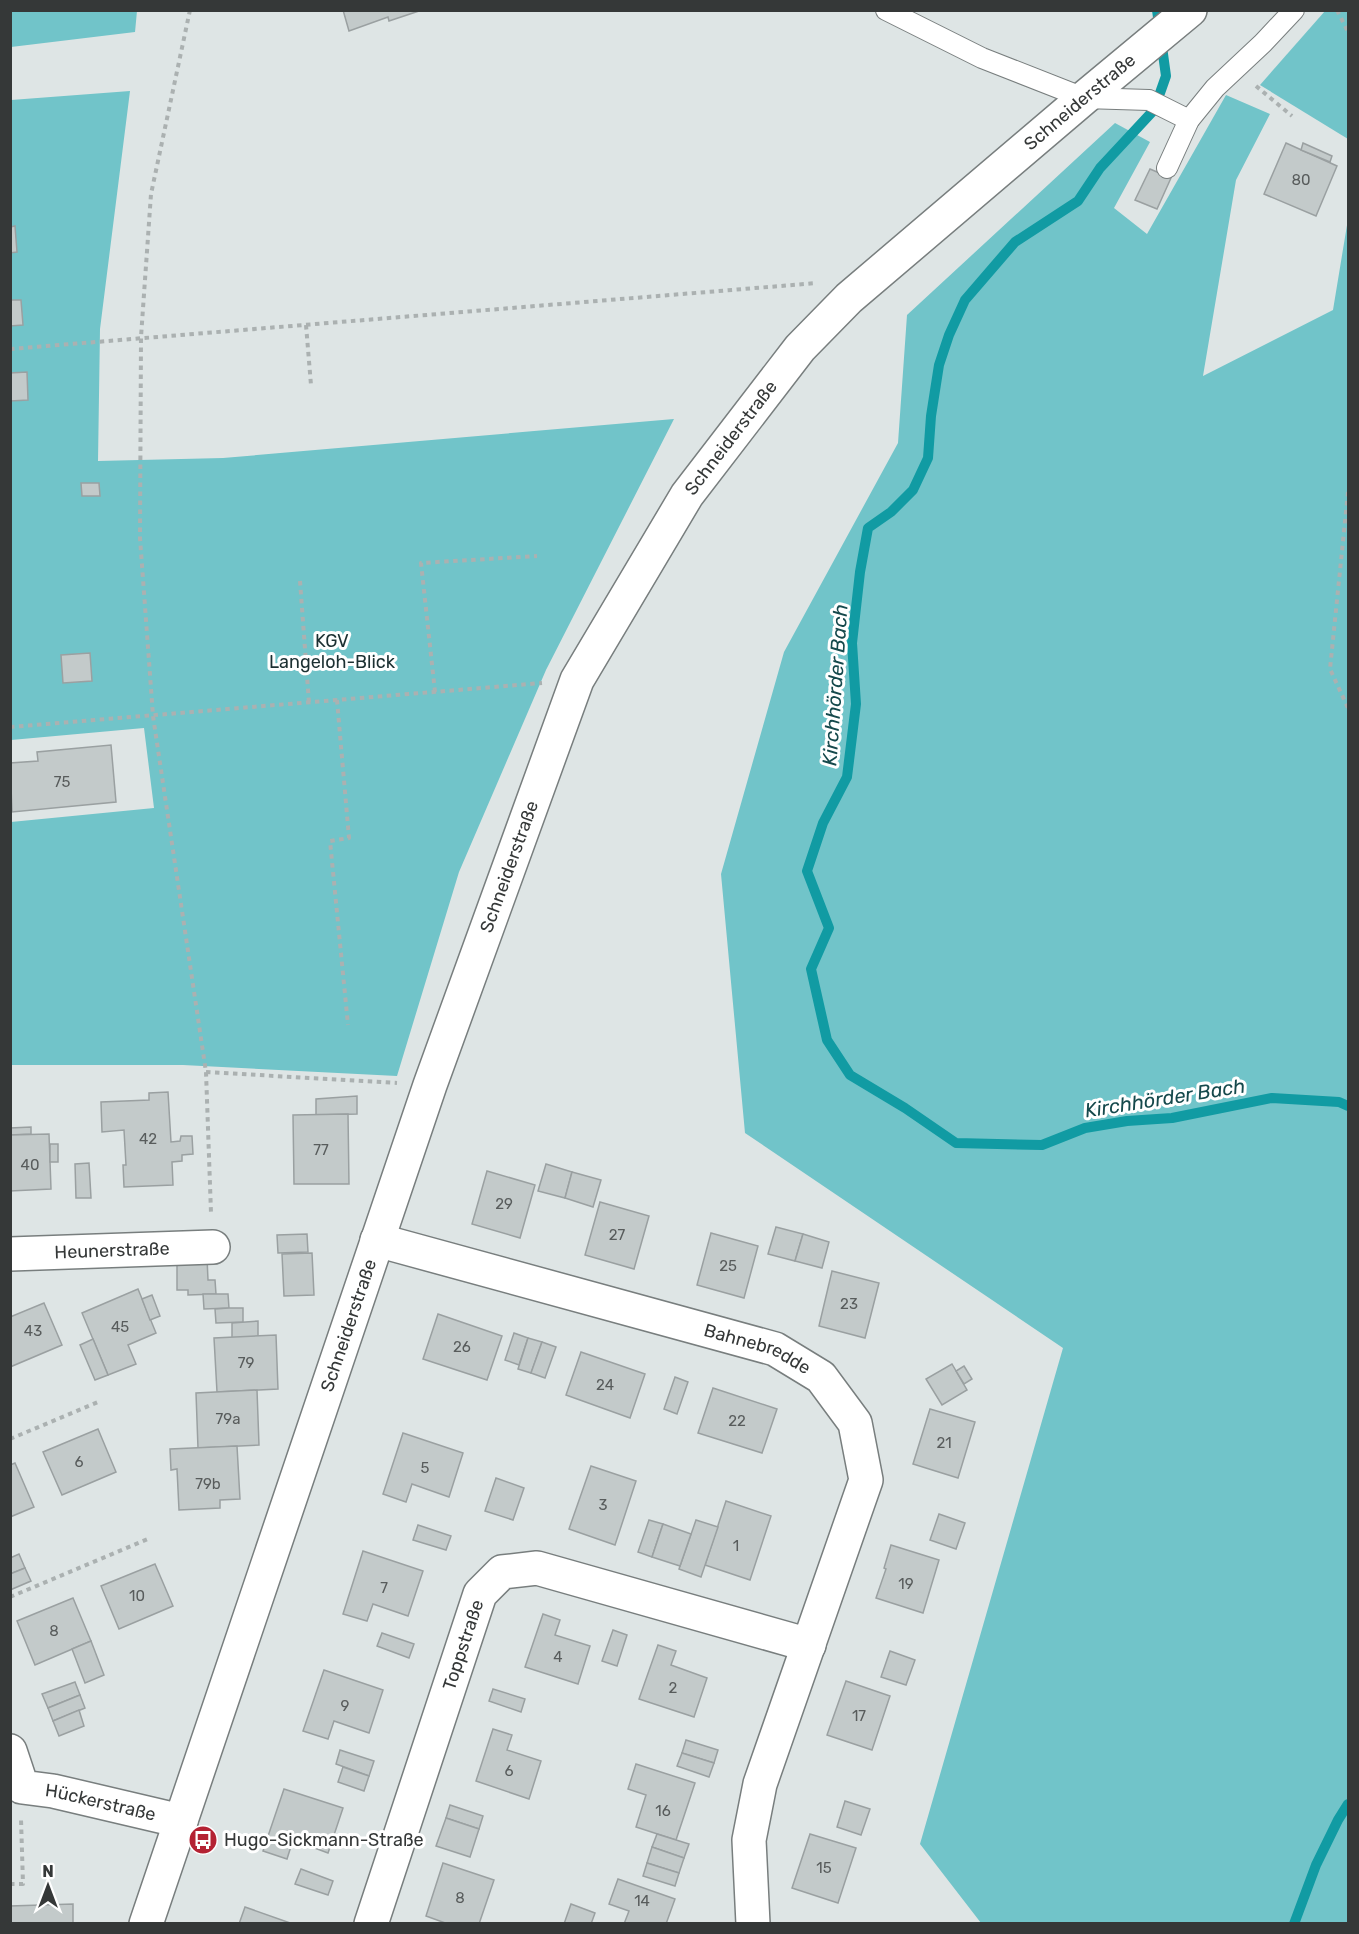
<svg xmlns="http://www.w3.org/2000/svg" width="1359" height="1934" font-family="Rubik,sans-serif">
	<rect width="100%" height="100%" fill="#dee5e5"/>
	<g fill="#71c4c9">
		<path d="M10,11l1,-1 126,1 -2,21 -124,15z"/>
		<path d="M1325,11h23v128l-88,-54z"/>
		<path d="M130,91l-30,238 -2,132 125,-3 451,-39 -128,251 -87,202 -62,204 -214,-11h-172v-243l143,-14 -10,-80 -133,12v-640z"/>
		<path d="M1226,95l44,19 -34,66 -33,196 130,-66 15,-91v1704h-367l-61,-79 143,-496 -318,-215 -24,-259 63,-222 114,-209 9,-128 208,-192 35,19 -36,66 33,26z"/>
	</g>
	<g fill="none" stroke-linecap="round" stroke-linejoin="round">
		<g stroke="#119ba3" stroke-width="10">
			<path d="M1157,10l9,66 -6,17"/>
			<path d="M1153,111l-53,57 -22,33 -63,41 -50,58 -16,35 -10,30 -8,51 -3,42 -15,32 -22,22 -23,16 -8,44 -8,71 4,61 -9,73 -24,46 -16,48 22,57 -18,41 16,71 23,35 55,33 51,35 86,2 43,-17 42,-7 45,-3 100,-20 67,4 9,4"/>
			<path d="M1294,1924l22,-59 22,-45 10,-16"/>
		</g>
	</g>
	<g fill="#c3caca" stroke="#9aa0a1" stroke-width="1.5">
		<path d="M343,10h79l-33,11 -1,-4 -39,14z"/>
		<path d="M1286,143l51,23 -21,50 -52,-22z"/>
		<path d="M1303,143l29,13 -2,6 -29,-12z"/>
		<path d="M1150,169l21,9 -14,31 -22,-9z"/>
		<path d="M15,226l2,26 -7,1v-26z"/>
		<path d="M10,300h11l2,25 -13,1z"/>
		<path d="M27,372l1,28 -18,1v-28z"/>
		<path d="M81,483h18l1,13h-18z"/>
		<path d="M90,653l2,28 -29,2 -2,-28z"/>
		<path d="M111,745l5,57 -104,10 -2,-49 28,-2 -1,-9z"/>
		<path d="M168,1092l3,50 9,-1 1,-5h11l1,18 -11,1v6l-10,1 1,23 -49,2 -1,-22h3l-2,-35 -22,2 -1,-30 48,-2v-7z"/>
		<path d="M357,1096v18l-41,1v-16z"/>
		<path d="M348,1114l1,70h-55l-1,-69z"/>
		<path d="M31,1127v7l-21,1v-7z"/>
		<path d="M49,1134l2,55 -41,2v-56z"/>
		<rect x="50" y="1144" width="8" height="18"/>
		<path d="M89,1163l2,35h-15l-1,-34z"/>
		<path d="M546,1164l26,8 -7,26 -27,-7z"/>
		<path d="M487,1171l48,14 -15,53 -48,-14z"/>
		<path d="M572,1172l29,8 -8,27 -28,-9z"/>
		<path d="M600,1202l49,14 -15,53 -49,-14z"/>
		<path d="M776,1227l27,7 -8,27 -27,-7z"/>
		<path d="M711,1233l47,13 -14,52 -47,-13z"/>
		<path d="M307,1234l1,18 -30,1 -1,-18z"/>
		<path d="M803,1234l26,8 -7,26 -27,-7z"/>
		<path d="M312,1253l2,42 -30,1 -2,-42z"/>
		<path d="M207,1258l1,22h7l1,14 -28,1v-5h-11v-31z"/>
		<path d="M832,1271l47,12 -14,55 -46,-12z"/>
		<path d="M138,1289l18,44 -28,12 8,19 -28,11 -26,-62z"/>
		<path d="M203,1294h25l1,14 -25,1z"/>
		<path d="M152,1295l8,21 -10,4 -8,-21z"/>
		<path d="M44,1303l18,42 -52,22v-50z"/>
		<path d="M229,1308h14v14l-27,1 -1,-14z"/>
		<path d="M438,1314l64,22 -15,44 -64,-21z"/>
		<path d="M258,1321v16l-26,1v-15z"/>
		<path d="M514,1333l14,5 -9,27 -14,-5z"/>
		<path d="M276,1335l2,54 -61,3 -3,-54z"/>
		<path d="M528,1338l14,4 -11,31 -13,-4z"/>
		<path d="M93,1339l15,36 -13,5 -15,-35z"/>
		<path d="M542,1342l14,5 -11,31 -14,-5z"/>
		<path d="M581,1352l64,22 -15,44 -64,-23z"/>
		<path d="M952,1364l15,26 -25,15 -16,-26z"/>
		<path d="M964,1366l8,13 -8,5 -8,-13z"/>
		<path d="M675,1377l13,5 -11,32 -13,-5z"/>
		<path d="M713,1388l64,21 -15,44 -64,-20z"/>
		<path d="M257,1390l2,55 -61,3 -2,-55z"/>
		<path d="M930,1409l45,13 -17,56 -45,-14z"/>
		<path d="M98,1429l18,43 -54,23 -19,-43z"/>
		<path d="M403,1433l60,20 -14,44 -37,-13 -6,18 -23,-8z"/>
		<path d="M237,1446l3,53 -20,1v8l-41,2 -2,-41 -6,1 -1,-21z"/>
		<path d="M15,1463l19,44 -24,10v-52z"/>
		<path d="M591,1466l45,15 -21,64 -46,-16z"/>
		<path d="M496,1478l28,10 -11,32 -28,-9z"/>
		<path d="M726,1501l45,15 -21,64 -45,-15z"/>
		<path d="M939,1514l26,9 -9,26 -26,-9z"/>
		<path d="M649,1520l14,4 -11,33 -14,-5z"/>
		<path d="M696,1520l22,7 -17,50 -22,-8z"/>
		<path d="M663,1524l28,10 -11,32 -28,-9z"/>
		<path d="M418,1525l33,11 -5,14 -33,-10z"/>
		<path d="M891,1545l48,15 -16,53 -47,-15 10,-29 -2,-1z"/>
		<path d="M363,1551l60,20 -15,45 -35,-12 -6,17 -24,-7z"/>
		<path d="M19,1554l6,14 -15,6v-16z"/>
		<path d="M155,1564l18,42 -54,23 -18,-43z"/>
		<path d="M25,1568l6,13 -21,9v-16z"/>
		<path d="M73,1598l18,43 -56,24 -18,-44z"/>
		<path d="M543,1614l17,6 -5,15 35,11 -12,38 -53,-17z"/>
		<path d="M613,1630l14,5 -10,31 -15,-5z"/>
		<path d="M382,1633l32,11 -5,14 -32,-12z"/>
		<path d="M91,1641l13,34 -19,8 -13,-34z"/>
		<path d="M658,1645l18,6 -5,14 36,13 -13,39 -55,-18z"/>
		<path d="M890,1651l25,9 -9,25 -25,-8z"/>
		<path d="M324,1670l59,20 -14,43 -35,-12 -6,18 -25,-8z"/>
		<path d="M846,1681l44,15 -18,54 -45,-15z"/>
		<path d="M75,1682l5,13 -32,13 -6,-14z"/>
		<path d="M493,1689l32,10 -4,13 -32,-11z"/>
		<path d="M80,1695l5,13 -32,13 -5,-13z"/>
		<path d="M79,1710l5,16 -25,10 -6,-15z"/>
		<path d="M493,1729l19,6 -5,15 34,11 -12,38 -53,-18z"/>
		<path d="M686,1740l32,10 -4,13 -32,-10z"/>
		<path d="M340,1750l34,11 -5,15 -33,-12z"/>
		<path d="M682,1753l32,10 -5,14 -32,-11z"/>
		<path d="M636,1764l59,19 -19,57 -40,-13 10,-32 -18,-6z"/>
		<path d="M343,1767l26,9 -5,15 -26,-9z"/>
		<path d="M284,1789l59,19 -15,45 -35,-13 -6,19 -24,-8z"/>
		<path d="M845,1801l25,8 -9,26 -24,-8z"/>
		<path d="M450,1805l33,11 -4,13 -33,-11z"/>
		<path d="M446,1818l33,11 -9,28 -34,-11z"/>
		<path d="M657,1834l32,10 -5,14 -32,-11z"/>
		<path d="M810,1834l46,14 -18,55 -46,-15z"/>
		<path d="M652,1847l32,11 -5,15 -32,-10z"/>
		<path d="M443,1863l51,17 -15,44h-31l-22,-8z"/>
		<path d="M647,1863l32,10 -4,13 -32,-10z"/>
		<path d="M301,1869l32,12 -5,14 -33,-11z"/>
		<path d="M618,1879l57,20 -9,25h-42l5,-13 -20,-7z"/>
		<path d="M73,1904v20h-63v-18z"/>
		<path d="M571,1904l24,9 -4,11h-27z"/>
		<path d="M245,1907l48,17h-54z"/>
	</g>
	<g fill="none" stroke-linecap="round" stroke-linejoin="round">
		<g stroke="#787e7e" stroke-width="22">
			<g id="lane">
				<path d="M886,10l96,48 102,40 65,2 40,20"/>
				<path d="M1167,168l22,-48 26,-32 48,-45 31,-33"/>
			</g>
		</g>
		<g stroke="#787e7e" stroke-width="36">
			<g id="street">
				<path id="s1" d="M377,1240l398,109 46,28 34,46 11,57 -106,304 -11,56 4,84"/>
				<path id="s2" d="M10,1254l203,-7"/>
				<path id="s3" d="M10,1751l12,36 31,4 128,30"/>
				<path id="s4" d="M146,1924l284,-839 147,-405 110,-185 113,-147 49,-50 235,-200 106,-88"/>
				<path id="s5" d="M371,1924l109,-330 22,-22 35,-4 272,77"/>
			</g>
		</g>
		<g stroke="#abb1b1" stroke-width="4" stroke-dasharray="4.5 4.5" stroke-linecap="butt">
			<path d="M190,10l-39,184 -10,143 -1,201 13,178 53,356 5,141"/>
			<path d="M1337,10l11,22"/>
			<path d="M1256,86l36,30"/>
			<path d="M306,325l5,60"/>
			<path d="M10,349l807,-66"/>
			<path d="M1348,492l-18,177 18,39"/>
			<path d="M300,581l9,122"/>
			<path d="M435,692l-14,-129 116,-7"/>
			<path d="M337,700l12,138 -19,3 18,184"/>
			<path d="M10,727l532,-44"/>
			<path d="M206,1072l191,11"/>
			<path d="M10,1439l88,-37"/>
			<path d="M10,1597l138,-58"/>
			<path d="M10,1884h13l-2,-65"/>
		</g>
		<use href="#lane" stroke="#fff" stroke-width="20"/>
		<use href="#street" stroke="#fff" stroke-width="33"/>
	</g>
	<defs>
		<g id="bus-disc" transform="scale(1.5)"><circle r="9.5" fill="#b42233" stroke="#fff"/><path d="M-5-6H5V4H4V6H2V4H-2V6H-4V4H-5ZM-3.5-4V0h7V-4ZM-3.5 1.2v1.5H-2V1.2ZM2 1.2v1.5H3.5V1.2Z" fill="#fff"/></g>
	</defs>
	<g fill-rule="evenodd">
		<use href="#bus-disc" x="203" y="1840"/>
	</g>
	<g text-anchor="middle" stroke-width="6" stroke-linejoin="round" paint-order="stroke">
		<g font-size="15" fill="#585c5c">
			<text x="1301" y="185">80</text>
			<text x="62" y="787">75</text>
			<text x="148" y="1144">42</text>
			<text x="321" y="1155">77</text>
			<text x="30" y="1170">40</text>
			<text x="504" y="1209">29</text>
			<text x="617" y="1240">27</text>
			<text x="728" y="1271">25</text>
			<text x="849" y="1309">23</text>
			<text x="120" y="1332">45</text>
			<text x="33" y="1336">43</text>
			<text x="462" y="1352">26</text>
			<text x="246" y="1368">79</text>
			<text x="605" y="1390">24</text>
			<text x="228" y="1424">79a</text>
			<text x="737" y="1426">22</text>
			<text x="944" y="1448">21</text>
			<text x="79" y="1467">6</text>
			<text x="425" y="1473">5</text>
			<text x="208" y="1489">79b</text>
			<text x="603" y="1510">3</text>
			<text x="736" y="1551">1</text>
			<text x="906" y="1589">19</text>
			<text x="384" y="1593">7</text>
			<text x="137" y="1601">10</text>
			<text x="54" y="1636">8</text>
			<text x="558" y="1662">4</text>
			<text x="673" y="1693">2</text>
			<text x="345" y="1711">9</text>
			<text x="859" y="1721">17</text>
			<text x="509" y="1776">6</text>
			<text x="663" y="1816">16</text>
			<text x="824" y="1873">15</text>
			<text x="460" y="1903">8</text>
			<text x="642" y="1906">14</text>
		</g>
		<g font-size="18" fill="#353838" stroke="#fff">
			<text dy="6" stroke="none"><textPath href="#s4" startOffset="2090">Schneiderstraße</textPath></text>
			<text dy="6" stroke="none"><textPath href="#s4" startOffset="1604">Schneiderstraße</textPath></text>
			<text dy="6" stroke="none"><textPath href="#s4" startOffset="1118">Schneiderstraße</textPath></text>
			<text dy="6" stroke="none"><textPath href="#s2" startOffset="102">Heunerstraße</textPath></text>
			<text dy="6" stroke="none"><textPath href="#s4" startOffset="632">Schneiderstraße</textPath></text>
			<text dy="6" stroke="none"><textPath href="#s1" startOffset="396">Bahnebredde</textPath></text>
			<text dy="6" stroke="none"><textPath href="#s5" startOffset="294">Toppstraße</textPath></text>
			<text dy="6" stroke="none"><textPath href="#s3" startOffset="118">Hückerstraße</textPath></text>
		</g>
		<g font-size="18" fill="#1c3032" stroke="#fff">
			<text x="332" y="647">KGV<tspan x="332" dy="21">Langeloh-Blick</tspan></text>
		</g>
		<g font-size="18" fill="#353838" stroke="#fff" text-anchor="start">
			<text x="224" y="1846">Hugo-Sickmann-Straße</text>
		</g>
		<g font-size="20" font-style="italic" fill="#15494c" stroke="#fff">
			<text transform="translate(835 685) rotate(-86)" y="7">Kirchhörder Bach</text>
			<text transform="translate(1165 1098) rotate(-9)" y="7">Kirchhörder Bach</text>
		</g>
	</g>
	<rect width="1359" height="1934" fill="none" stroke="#353838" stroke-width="24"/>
	<g transform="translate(48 1886)" stroke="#ffffff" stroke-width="4.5" paint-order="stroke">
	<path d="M0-4.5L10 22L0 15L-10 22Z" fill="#353838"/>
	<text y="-9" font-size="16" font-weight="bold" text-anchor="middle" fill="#353838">N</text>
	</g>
</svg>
